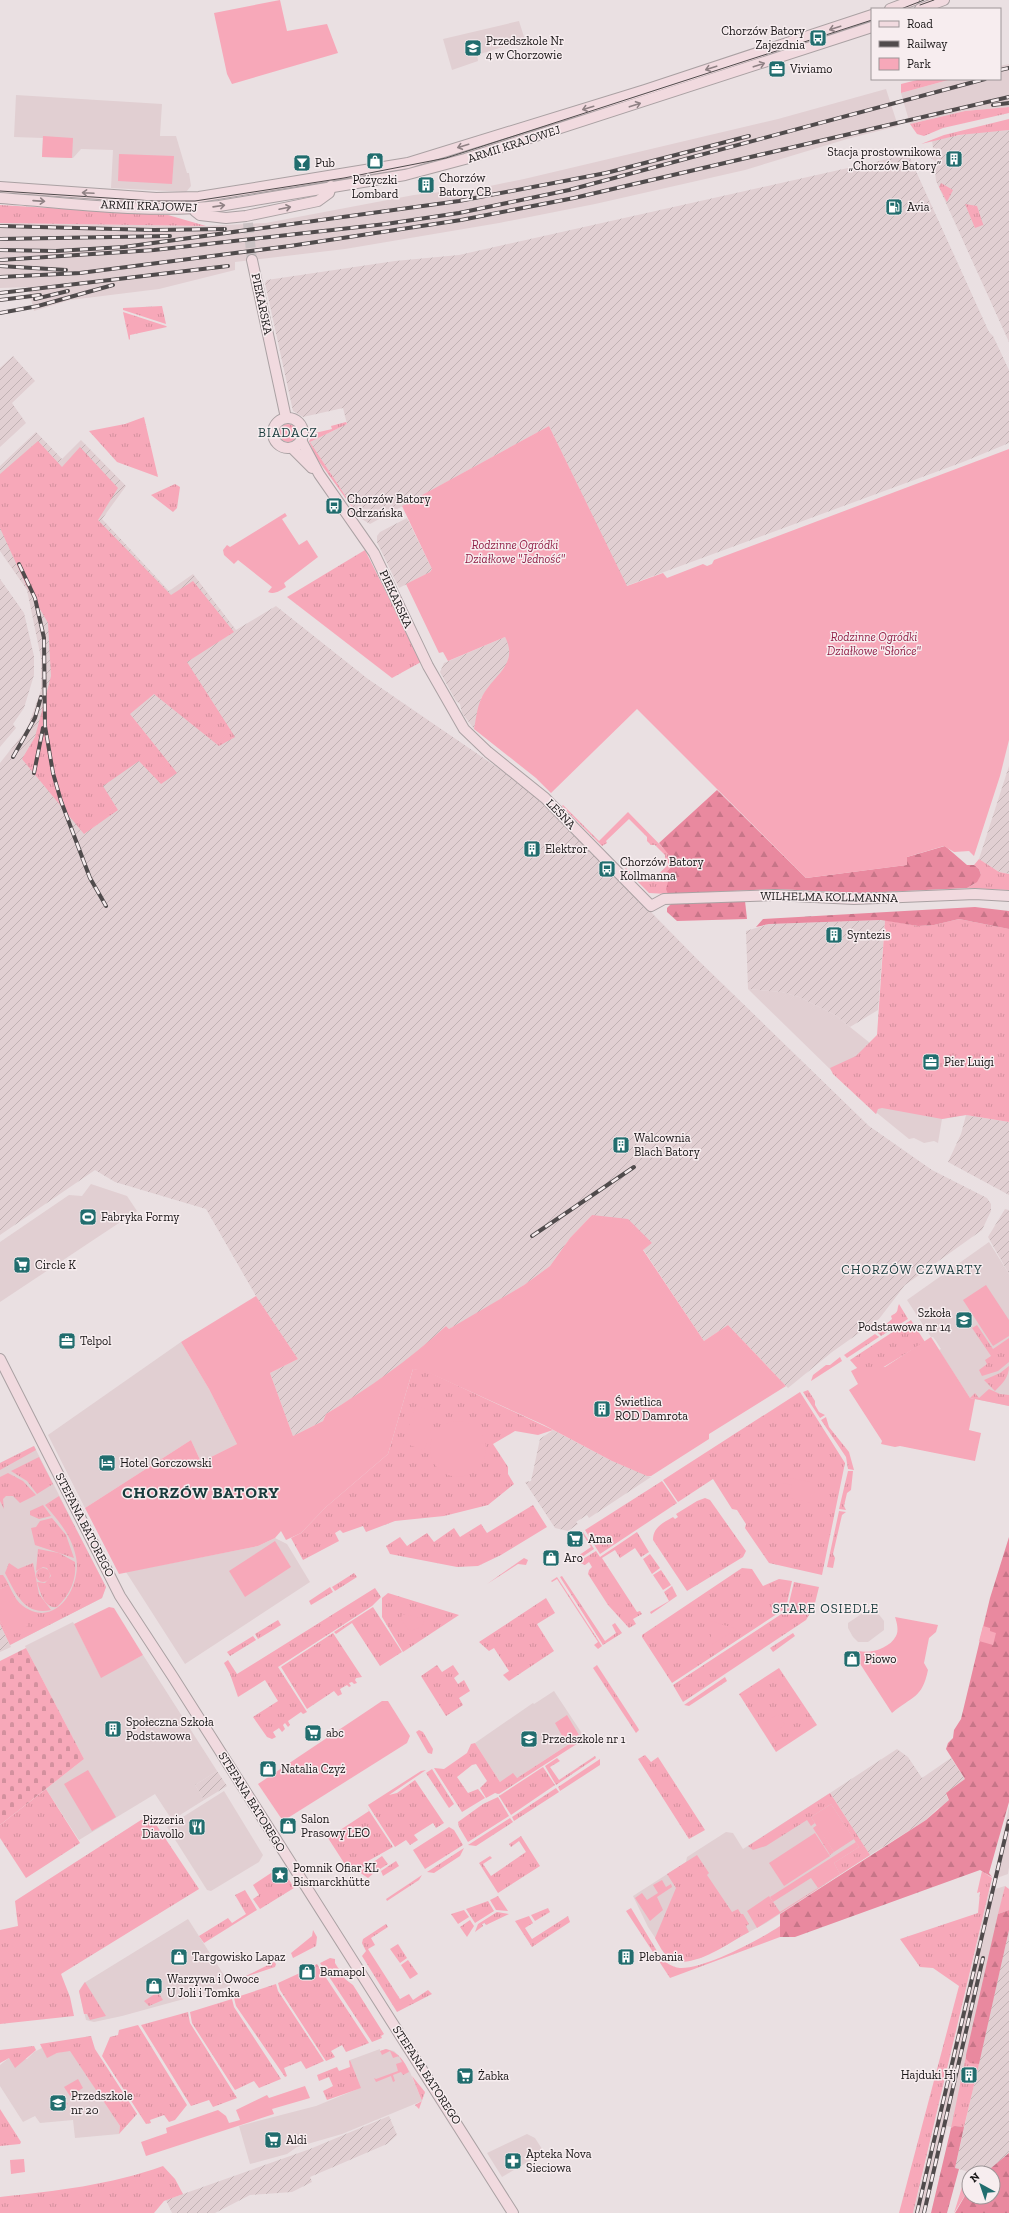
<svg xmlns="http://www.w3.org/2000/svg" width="1009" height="2213" font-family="'Zilla Slab',serif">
	<defs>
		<pattern id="industrial-furrows" width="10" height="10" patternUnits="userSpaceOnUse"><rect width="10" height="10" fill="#e1cfd2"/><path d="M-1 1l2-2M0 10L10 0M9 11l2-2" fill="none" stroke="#c0b1b3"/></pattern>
		<pattern id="grass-tufts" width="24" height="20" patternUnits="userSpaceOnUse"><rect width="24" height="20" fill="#f7a8b9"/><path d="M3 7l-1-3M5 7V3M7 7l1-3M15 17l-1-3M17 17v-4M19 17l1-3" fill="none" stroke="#d3909e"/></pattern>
		<pattern id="forest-firs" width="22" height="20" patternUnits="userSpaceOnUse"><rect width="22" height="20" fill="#e9899f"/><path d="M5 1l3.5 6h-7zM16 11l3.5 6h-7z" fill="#c77588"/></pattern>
		<pattern id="cemetery-stones" width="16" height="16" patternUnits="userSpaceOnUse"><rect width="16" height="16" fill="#f7a8b9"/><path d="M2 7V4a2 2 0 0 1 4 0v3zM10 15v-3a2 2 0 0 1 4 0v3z" fill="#d3909e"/></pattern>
	</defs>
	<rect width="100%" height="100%" fill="#eae0e2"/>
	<g fill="#e1cfd2">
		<path d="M519,21l6,19 -48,15 1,6 -26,9 -9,-31z"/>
		<path d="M1009,64v43l-44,4 -55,13 -9,-31 51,-14h48v-13z"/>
		<path d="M886,89l12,37 -51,13 -102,31 -150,34 -96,19 -154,26 -110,13v8l-76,19 -89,11 -36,11 -6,-24 -28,1v-65l206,3 60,-3 148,-28 71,-8 39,-8 254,-60z"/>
		<path d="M16,95l146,9 -2,32h16l11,37h2l2,13 -5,6 -75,-4 2,-38 -32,-1 -8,9 -31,-1 1,-19 -29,-1z"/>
		<path d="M748,989l34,3 17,5 36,18 35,28 16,-17 80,89 -24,4 -4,24 -4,-2 -10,2 -10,-5 -5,1 -32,-26 -1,1z"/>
		<path d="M91,1184l36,12 10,15 -137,91v-60l69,-47 13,1z"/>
		<path d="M989,1242l20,32v132l-39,-8 -31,-48 2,-1 -5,-8 -3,-4h-2l-24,-37z"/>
		<path d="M181,1342l28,47 28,55 -36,18 -10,-22 -106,68 -37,-73z"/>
		<path d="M34,1446l72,141 -4,11 -92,47 -10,-21v-161z"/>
		<path d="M275,1538l12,6 23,38 -125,82 -59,-92 132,-26z"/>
		<path d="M872,1609l5,3 7,9v9l-16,12h-10l-5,-5 -5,-9v-5l18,-12z"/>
		<path d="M73,1622l28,55 42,-22 74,116 -22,14 9,15 -32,20 -17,-26 -76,46 -33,-51 38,-30 -59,-113z"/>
		<path d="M554,1691l29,44 -66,43 -17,4 -25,-39 58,-40 1,1z"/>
		<path d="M224,1791l39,64 -4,7 -48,29 -4,-1 -40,-63z"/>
		<path d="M830,1793l40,62 -104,68 -65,35 -19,4 -14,-5 -20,-30 -15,-31 53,-34 1,-5 39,-25 7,1 10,16z"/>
		<path d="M1009,1806v61l-1,7 -14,5z"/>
		<path d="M1005,1886l-38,169 -3,76 -17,-5 -21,87h-13l28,-112 48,-210z"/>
		<path d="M188,1919l43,67 -109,30 -28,6 -8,-2 -7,-29 5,-8z"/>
		<path d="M42,2048l5,9 10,-4 13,-3 50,76 -1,8 -44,4 -2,-18 -33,3 -5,-7 -12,6 -23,-36v-21l9,-7 18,1 7,-7z"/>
		<path d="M380,2049v2l6,-2 8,2 5,5 11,16 12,29 -80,33 -45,13 -10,7 -37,10 -11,-38 77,-20 44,-18 -10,-28z"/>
		<path d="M527,2134l8,4 9,14 -42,25 -15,-24z"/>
	</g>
	<g fill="url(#industrial-furrows)">
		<path d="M1009,130v212l-73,-161 -1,-11 3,-7 -10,-7 5,-8 -1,-8 46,-8z"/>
		<path d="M897,157l13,1 79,174 4,4 16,34v73l-46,19 -337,124 -77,-160 -179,98 -10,-6 -50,-76 37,-18 -4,-16 -40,9 -10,-6 -28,-128 2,-3 128,-19 64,-6z"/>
		<path d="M13,356l22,25 -23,22 14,20 -26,24v-79z"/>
		<path d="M36,432l26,27 19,-19 45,46 -24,33 67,72 24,-17 43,56 40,-24 92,73 136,93 8,3 31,27 156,159 170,165 63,44 55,28 4,6v7l-9,19 -77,55 -26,34 -47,33 -44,36 -60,-63 -24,16 -61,-92 9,-6 -60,-28 -22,23 -20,28 -26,19 -58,35 -17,9 -3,-3 -30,28 -39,29 -51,31 -3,7 -30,15 -23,-63 28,-14 -42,-63 -50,-87 -91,-27 -20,-12 -95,65v-472l27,-34 14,-39v-32l-14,-68 -27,-39v-85z"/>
		<path d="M407,518l25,51 -2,3 -31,16 -22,-46v-6l3,-4z"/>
		<path d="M0,579l24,34 10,43v19l-10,33 -11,16 3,4 -16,19z"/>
		<path d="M505,637l5,10 -2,16 -27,35 -7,31 -12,-16 -2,-9 -4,-3 -16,-29 4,-9z"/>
		<path d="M1009,766v108l-10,-2 -20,-13z"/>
		<path d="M885,920l-7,90 -28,17 -15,-12 -36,-18 -17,-5 -34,-3 -2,-58 23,-7z"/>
		<path d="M966,1115l43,7v73l-61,-33 13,-28z"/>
		<path d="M1005,1209l4,1v64l-21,-37z"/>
		<path d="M553,1430l59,31 39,16 -62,41 -2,-3 -11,7 2,2 -10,7 -13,-3 -30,-46 6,-1 9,-42z"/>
		<path d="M0,1624l11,23 -11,5z"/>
		<path d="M897,1749l11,8 14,21 29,-20 14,21 -19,16 3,5 -3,4 -9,5 -11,11 -56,35 -40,-62z"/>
		<path d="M217,1771l10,15 -23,14 -9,-15z"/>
		<path d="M1009,1930v223l-24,20h-12l-18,-5z"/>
		<path d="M389,2116l8,19 -10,9 -77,33 2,5 -20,10 -42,3 -35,18h-43l-6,-13 144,-51z"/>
	</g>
	<g fill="url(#grass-tufts)">
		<path d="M921,79h31l-51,14v-9z"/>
		<path d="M1009,107v6l-66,15 -19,8 -7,-2 -7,-10 55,-13z"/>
		<path d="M1009,119v11l-50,5 -38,9 23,-9z"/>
		<path d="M941,183l12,7 -6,12 -8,-15z"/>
		<path d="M965,204l12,2 7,21 -1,-2 -8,3z"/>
		<path d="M0,205l168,10 38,11 -206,-3z"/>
		<path d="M162,306l4,18 -43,-14v-2z"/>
		<path d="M123,312l43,14 1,1 -37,8v4l-1,1z"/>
		<path d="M144,417l14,60 -41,-15 -28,-31 36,-7z"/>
		<path d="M346,422l1,2 -37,18 50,76 -45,-62 -6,-15 6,-8 17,-4 -1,-3z"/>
		<circle cx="288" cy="433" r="9"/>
		<path d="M38,441l24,26 18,-20 38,41 -20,32 73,75 22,-14 41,51 -47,30 48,75 -16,9 -65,-52 -24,20 47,59 -16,11 -22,-23 -36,25 15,24 -34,24 -62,-75 13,-22 16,-61 -3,-53 -22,-38 -26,-57v-54z"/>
		<path d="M175,484l5,3 -3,21 -4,4 -22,-17z"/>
		<path d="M365,550l56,112 -29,16 -105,-81z"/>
		<path d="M563,805l36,36 29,-29 45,46 -1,8 -9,10 5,6v12l-19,-1 -24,-24 1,-1 13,13 4,-4h4l4,4 18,-17 -4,-5v-4l-10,-10h-4l-4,-4v-4l-18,-18 -23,22 1,2 -5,3 -40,-40z"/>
		<path d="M979,859l20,13 10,2v16l-42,-2 7,-4 7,-9 -2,-6 -5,-4z"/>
		<path d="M959,919l50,10v193l-43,-7 -24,4 -60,-11 -4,1 -2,5 -43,-40 -3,-6 26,-12 21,-21 8,-115 33,6 16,-1z"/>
		<path d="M899,1304l9,15 -27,17 -4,-4 15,-13 -1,-3c9,-5 5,-5 8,-12z"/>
		<path d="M911,1320l14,22 -43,26 -24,1 -8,-9z"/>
		<path d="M977,1325l16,24 16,-11v24l-11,9 -16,5 -3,-6 8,-6 -2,-4 6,-4 -19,-28z"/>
		<path d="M875,1334l4,3 -32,21 -3,-3z"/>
		<path d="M840,1357l2,4 -31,20 2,-6 13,-10h4z"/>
		<path d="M1009,1366c0,11 -6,17 -14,25l-11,-11 16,-7z"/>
		<path d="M413,1369l11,1 129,60 -15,5 -23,-4 -22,13 15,23v7l6,10 -26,21 -44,11 -49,5 -29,11 -3,-6 -20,7 -3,-3 -5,3 4,8 -36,19 -12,-22 10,-5 25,-26 62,-53z"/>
		<path d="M989,1389l11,5 9,1v11l-39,-8 5,-5 4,5z"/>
		<path d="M808,1390l7,11v4l4,7 6,3 -5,3 -17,-26z"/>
		<path d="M800,1392l45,71 -23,112 -53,-12 -24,-35 1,-4 -9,-14 -5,-1 -19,-30 -35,23 -15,-22z"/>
		<path d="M826,1417l3,10 20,25 5,18 -6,-1 -2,-12 -25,-37z"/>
		<path d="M34,1446l2,4 -36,20v-7z"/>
		<path d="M39,1457l14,27 -16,10 -10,-13 -16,-10z"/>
		<path d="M848,1471h5l-2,19 -4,3 -3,13 2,4 -7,-1z"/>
		<path d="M8,1473l15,8 13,14 -16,8 -7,-7h-7l-3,3 1,10 -4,-8v-24z"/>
		<path d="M662,1481l15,22 -77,51 -15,-24z"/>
		<path d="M59,1496l47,91 -4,11 -92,47 -10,-21v-3l8,15v-51l-8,4v-14h3c7,9 10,24 20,31 33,24 59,-20 53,-49 -4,-21 -18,-37 -31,-52z"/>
		<path d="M705,1498l5,2 36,51 -3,6 -56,34 -34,-51c0,-13 10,-17 20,-23l2,2 3,-2 -2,-3 21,-13z"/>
		<path d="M43,1505l8,11 -12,3 -9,-4v-4z"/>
		<path d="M533,1505l14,22 -46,28 -23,11 -21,1 -67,-13 -4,-8 14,-9 7,9 20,-13 7,9 20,-14 6,9 21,-13 6,9z"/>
		<path d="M839,1511l7,1 -4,3 -9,39 2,4 -2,10 -6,-1z"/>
		<path d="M52,1518l14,17 8,23 -39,-13 -4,-17 5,-1 4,-6z"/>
		<path d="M583,1532l11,17 -21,14 -1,-3 19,-13 -9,-14z"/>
		<path d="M637,1532l12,20 -8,5 -6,-9 -15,10 -5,-8 -13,8 35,54 3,-1 2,3 -9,5 3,5 -7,4 -21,-23 -20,-31 1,-4 3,-3 -3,-5 -4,3 -7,-3 18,-11 4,6z"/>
		<path d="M38,1549l21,4 16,9c2,17 -5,33 -18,45 -13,2 -17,-16 -20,-25l8,1 6,-7 -4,-8 -4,-1 -7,4z"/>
		<path d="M650,1554l10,14 -8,6 -9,-15z"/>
		<path d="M524,1558l4,2 -2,5 -8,-1 -31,20z"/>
		<path d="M9,1563l9,6 15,-6 6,31 12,16c-27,6 -36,-18 -46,-37z"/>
		<path d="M742,1568l10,1 11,17 16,-7 13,2 -6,27 -114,75 -30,-46v-2z"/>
		<circle cx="43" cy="1575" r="7"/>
		<path d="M661,1570l10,15 -8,5 -10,-15z"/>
		<path d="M354,1573l3,4 -22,14 -3,-4z"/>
		<path d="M562,1576l43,65 11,-8 -4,-8 3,-2 7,10 -19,12 -43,-68z"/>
		<path d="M557,1577l45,69 -4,3 -4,-4 4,-3 -41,-63 -5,3 -1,-1z"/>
		<path d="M794,1582l25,5 -5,20 -8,13 -123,82 -10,-17 113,-74 2,-4z"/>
		<path d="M672,1586l5,10 -26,18 -1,-2 19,-11 -5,-9z"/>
		<path d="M330,1587l3,5 -22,13 -2,-4z"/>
		<path d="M375,1588l6,9 -9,9 -94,61 29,45 -4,2 -2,-2 -13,9 2,4 -2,2 -3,-4 -2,2 2,4 -3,3 -3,-4 -6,4 3,5 -4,2 -5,-2 -14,-20 25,-16 -13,-21 -27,17 -8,-23 -6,-11 4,-3 9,14z"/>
		<path d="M388,1593l71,22 -56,37 -21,-35v-19z"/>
		<path d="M546,1598l9,15 -18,11 17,27 -45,30 -6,-6 6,-4 -15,-23 -5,3 -10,-9z"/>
		<path d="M373,1607l29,45 -22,14 -28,-43 -16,11 -2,-2z"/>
		<path d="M278,1620l3,5 -23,14 -3,-5z"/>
		<path d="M333,1633l29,44 -6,1 -1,2 2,3 -3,1 -2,-2 -3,1 2,3 -2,1 -2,-2 -7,4 2,5 -4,2 -4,-5 -27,18 -26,-42z"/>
		<path d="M793,1633l2,3 -22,16 -3,-4z"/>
		<path d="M253,1636l3,4 -26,16 -3,-4z"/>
		<path d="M437,1665l5,7 11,-7 6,9 -5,4 4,6 6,-4 6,11 -11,7 4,7 -17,11 -25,-40z"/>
		<path d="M597,1665l41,63 1,2 -3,3 -43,-65z"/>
		<path d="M779,1668l38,57 -41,27 -37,-58z"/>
		<path d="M725,1677l2,4 -38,25 -5,-1z"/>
		<path d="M419,1730l4,2 10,17 -1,5 -4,-1 -12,-21z"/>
		<path d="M583,1735l3,3 -87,56 -4,-1 -9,5 -6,-10 7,-7 -11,-17 -4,1 -15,12 11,16 10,-4 7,9 -23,14 -28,-44 10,1 23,-16 4,-9 4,-1 25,39 13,-9 4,5z"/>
		<path d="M645,1755l6,7 7,-5 47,73 -16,9 -51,-80z"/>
		<path d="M595,1756l1,2 -40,27 -11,-19 12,-8 3,3 -10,6 9,13z"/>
		<path d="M600,1759v6l-40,26 -2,-4z"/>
		<path d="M543,1767l12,18 -44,30 -12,-19z"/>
		<path d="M432,1769l22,35 -5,4 -23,-35z"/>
		<path d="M426,1770l-37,25 8,-2 18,-13 29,43 -8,5 -3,-5 -19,12 4,5 -8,5 -4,-5 -11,7 -27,-42 53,-34z"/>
		<path d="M556,1788l3,4 -45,29 -2,-4z"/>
		<path d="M46,1789l34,54 -54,35 -26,-40v-13z"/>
		<path d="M830,1793l40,62 -113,73 -10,-17 22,-15 11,16 60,-38 -6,-11 25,-16 -28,-43 -20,13 4,6 -4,3 -4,-6 -41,26 -13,4 -5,-4z"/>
		<path d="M498,1797l11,19 -41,26 -9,-15 -1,-5 25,-18z"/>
		<path d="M366,1806l27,41 -25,14 1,2 -13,9 -10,-6 -18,-28 41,-27z"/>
		<path d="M510,1818l3,4 -37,24 -8,-1z"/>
		<path d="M148,1819l7,4 44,66 -138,85 9,23 4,19 -74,8v-94l18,-4 -3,-25 126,-81z"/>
		<path d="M817,1825l17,27 -4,3 -17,-27z"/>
		<path d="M449,1827l5,3 9,15 -38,24 -12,-19z"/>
		<path d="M521,1836l19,30 -42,27 -19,-30 11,-7 2,2 -9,6 8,12 35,-24 -7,-11 -8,6 -2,-3z"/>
		<path d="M464,1848l-4,8 -26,17 -7,-1z"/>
		<path d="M697,1855l12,18 -2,2 25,37 6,-3 3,5h2l6,10 -3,2 3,6c-19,10 -59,40 -79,26 -7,-4 -11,-13 -15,-20l21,-50 -9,-14z"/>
		<path d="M382,1856l6,8 -11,7 -5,-8z"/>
		<path d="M396,1861l3,5 -16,10 -2,-5z"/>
		<path d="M370,1865l5,7 -7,6 -9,-6z"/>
		<path d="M277,1869l7,2 10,17 -34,21 -7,-10 6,-4 -6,-10z"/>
		<path d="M982,1871l10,7 -79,335h-14l60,-227 -26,-18 -13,-1 -20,-28 78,-26 2,-21 -3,1z"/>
		<path d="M422,1875l-3,5 -32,21 -1,-2z"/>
		<path d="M1005,1886l4,3v21l-11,4z"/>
		<path d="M245,1890l12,20 -53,33 -5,-7 29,-18 4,5 14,-9 -11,-19z"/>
		<path d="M498,1896l10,15 -12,-1 -6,-10z"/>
		<path d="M488,1901l6,10 -19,12 -9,-14z"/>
		<path d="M548,1908l2,4 -15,9 -4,-6z"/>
		<path d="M631,1908l29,48c5,6 11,11 20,12 25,1 79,-28 100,-42v11l-110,41 -44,-67z"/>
		<path d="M464,1910l5,7 -11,7 -7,-10z"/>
		<path d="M497,1912l12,2 -23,11 -1,-2 -3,1 1,2 -8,6 3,-8z"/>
		<path d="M529,1916l4,7 -8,5 7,11 36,-23 2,6 -38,25 -17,-26z"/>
		<path d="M470,1920l4,6 -7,11 -7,-10z"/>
		<path d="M386,1924l2,3 -17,11 4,7 -7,4 32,50 9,-5 4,6 15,-10 4,4 -35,18 -35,-56 4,-5 -4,-8 1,-4z"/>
		<path d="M313,1930l4,7 -1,9 -23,12 -2,-5 21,-17z"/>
		<path d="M398,1944l9,14 -7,5 -10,-14z"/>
		<path d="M330,1958l5,1v4l10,16 8,6 31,49 -3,2 1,2 -10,4 -52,-79z"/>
		<path d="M408,1960l10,14 -8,5 -9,-14z"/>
		<path d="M274,1962l2,2 -1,3 -33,11z"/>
		<path d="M317,1964l52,79 -23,9 -4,-7 -11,6 4,6 -9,4 -46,-71 -2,-7 24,-11 4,5 6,-4 -3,-5z"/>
		<path d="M85,1982l21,34 -16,4 -3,-6h-3l-5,-23z"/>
		<path d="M276,1984l2,7 46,70 -18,8 -5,-8 -17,7 3,8 -2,1 -49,-71 -2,-8z"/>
		<path d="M158,1992l5,8 -14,6 -5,-5z"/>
		<path d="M232,1999l2,8 47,72 -22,9 -5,-7 -19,9 -43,-67 -2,-11z"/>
		<path d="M188,2012l2,11 47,75 -24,9 -4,-7 -18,6 -50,-81z"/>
		<path d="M138,2025l49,80 -12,15 -6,2 -5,-7 -14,5 1,3 -5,1 -44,-68 8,-19 8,-2 1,-5z"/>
		<path d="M91,2036l4,13 42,65 -18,20 1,-8 -50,-75 -13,2 -10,5 -7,-14z"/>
		<path d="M34,2046l2,4 -21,18 -6,-10 -9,5v-13z"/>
		<path d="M386,2049c12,3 19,12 23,23l-6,3 -2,-3 -8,3 2,6 -2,1 -2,-6 -15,6 -2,-4 2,1 22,-8 -2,-7 6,-2 -3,-6 -6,2 -3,-7 -8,4 -2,-4z"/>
		<path d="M966,2056v3l13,5 -15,63 -7,-1 -6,2z"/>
		<path d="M350,2060l11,28 -34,12 -4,-9 10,-5 -4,-9 -10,4 -2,-6 20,-8 2,4 11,-4 -1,-6z"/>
		<path d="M412,2076l13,16 -6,17 -4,-4 7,-4z"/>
		<path d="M0,2109l21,33 -1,2 -20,2z"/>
		<path d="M163,2166l12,13 8,15 -19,7 -10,12h-154v-16c56,-6 110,-12 163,-31z"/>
		<path d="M967,2171l6,2h-4v16l-15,24z"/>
	</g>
	<g fill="url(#forest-firs)">
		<path d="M717,790l89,88 100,-13 1,-8 38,-11 22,19h7l5,4 2,6 -4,7 -10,6 -104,5 -88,-4 -107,5 -2,-5 2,-7 -5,-6 9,-10 2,-5 -15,-18z"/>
		<path d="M745,901l2,18 -70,2 -10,-9v-4l4,-4z"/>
		<path d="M975,907l34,4v18l-50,-10 -25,6 -16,1 -37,-6 -112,4 -13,3 7,-8z"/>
		<path d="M1009,1537v265l-20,71 3,4 -12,-7 -185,67h-15v-23l146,-94 23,-20 -3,-7 19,-14 -19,-30 2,-6 5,-5 1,-8 7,-11 29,-121z"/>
		<path d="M1009,1910v20l-30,134 -9,-1 -4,-4v-4l32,-141z"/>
		<path d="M955,2126l9,1 -9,41 4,1 -12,44h-16l20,-85z"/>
		<path d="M1009,2153v60h-54l14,-24v8h24v-24h-8z"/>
	</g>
	<path fill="url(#cemetery-stones)" d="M26,1648l58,111 -84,66v-164z"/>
	<g fill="#f7a8b9">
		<path d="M280,0l7,31 40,-7 11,29 -106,31 -5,-10 -13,-61z"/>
		<path d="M43,136l30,2 -1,20 -30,-1z"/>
		<path d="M119,154l55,2 -2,28 -54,-3z"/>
		<path d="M549,426l78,160 36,-13 4,5 36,-14 4,2 5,-2 2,-4 295,-111v291l-9,36 -26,80 -5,-5 -15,1 -10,-6 -37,11v8l-101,13 -169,-169 -86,84 -15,-15 -62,-49c2,-10 3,-21 7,-30 10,-23 39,-34 24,-62l-57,24 -5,-9 -4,1 -33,-69 24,-12 2,-3 -30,-63z"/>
		<path d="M285,513l2,3 -5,3 17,26 8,-5 11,17 -34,26 2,4c-5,3 -11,8 -18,5l4,-5 -34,-27 -4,4 -10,-9 -1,-5 4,-5 3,2z"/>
		<path d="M592,1215l36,4 24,24 -9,7 61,91 24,-16 58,61 -77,48v5l-58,37h-4l-35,-15 -68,-36 -117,-53 -14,-3 -25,85 -62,53 -25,26 -15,7 -5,-9 -6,7 -17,8 -139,28 -34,-66 106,-68 10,22 36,-18 -28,-55 -28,-47 75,-46 42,63 -28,14 23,63 30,-15 3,-7c43,-26 83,-54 120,-88l3,3 75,-44 26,-19 20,-28z"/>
		<path d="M986,1285l23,35v16l-16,10 -30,-46z"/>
		<path d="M931,1337l39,61 5,1 -6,31 12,3 -6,28 -75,-15 -5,1 -14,-3 1,-3 -33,-51 9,-6 -7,-13 6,-3 28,-1z"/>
		<path d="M416,1406l21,7 -13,37 -21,-7z"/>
		<circle cx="458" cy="1449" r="28"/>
		<path d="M785,1477l31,6 -4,20 -23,-5 3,-13 -9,-2z"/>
		<path d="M275,1541l16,26 -46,30 -16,-26z"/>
		<path d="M8,1585l20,41 -20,11 -8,-16v-32z"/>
		<path d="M109,1607l5,1 29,47 -42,23 -27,-54z"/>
		<path d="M402,1614l23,5 -3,8 -13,4 -8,-12z"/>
		<path d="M895,1617l43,8 -2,7 -7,6 -5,25 4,7c-6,29 -16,26 -36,43l-37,-57 4,-5c12,3 31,-3 37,-15 3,-5 1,-13 -1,-19z"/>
		<path d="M711,1621l26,8 -26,16z"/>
		<path d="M983,1626l7,2v3l6,2 -3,12 -14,-4z"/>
		<path d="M382,1701h6l22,35 -3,7 -124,78 -25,-37z"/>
		<path d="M778,1714l7,11 -14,9 -7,-11z"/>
		<path d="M567,1715l12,20 -13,8 -11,-20z"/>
		<path d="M88,1770l28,47 -24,14 -28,-47z"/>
		<path d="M831,1804l23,35 -20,13 -23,-35z"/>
		<path d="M815,1833l15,23 -46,30 -15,-23z"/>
		<path d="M856,1842l3,5 -25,16 6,11 -22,14 -7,-10 -38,24 -3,-5z"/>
		<path d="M662,1880l4,7 5,-3 1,3 -15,10 6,13 -13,11 -15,-23 7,-5 5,7 11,-7 -5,-8z"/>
		<path d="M78,2079l5,9 -13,8 -6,-9z"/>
		<path d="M305,2086l5,12 -38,11 2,5 -128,42 -5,-14 26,-9 -1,-5 52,-18 8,6 3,7 11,-3 -4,-10 31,-15 2,3z"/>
		<path d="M62,2096l6,8 -13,8 -5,-9z"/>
		<path d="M24,2159l1,13 -14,2 -1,-14z"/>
	</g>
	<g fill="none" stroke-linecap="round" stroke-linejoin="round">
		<path stroke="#cac1c3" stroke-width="10" stroke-dasharray="10 5" stroke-linecap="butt" d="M248,223l4,37"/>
		<g stroke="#aaa1a3" stroke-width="12">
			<g id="secondary">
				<path d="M890,9l24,-9"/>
				<path d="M920,9l24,-9"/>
				<path d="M0,187l156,11 43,-1 209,-34 237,-73 227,-75"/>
				<path d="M0,198c72,5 147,16 219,8l186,-31 60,-16 407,-132"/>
				<path d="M193,204l2,7 5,4 26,3 20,-2 72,-15 11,-8 2,-7"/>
				<path d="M252,260l34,158"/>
				<circle cx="288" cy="433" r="15"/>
				<path d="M302,442l17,32 55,79 54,113 36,63 24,23 57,46 106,108 13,-7 111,-4 79,4 121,-5 34,2"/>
				<path d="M292,448l20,20"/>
				<path d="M0,1359l120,237 53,81 340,536"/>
			</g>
		</g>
		<use href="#secondary" stroke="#f1dadf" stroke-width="10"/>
		<g stroke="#504b4c" stroke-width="1">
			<path d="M920,5l14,-5"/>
			<path d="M901,9l23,-9"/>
			<path d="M0,191l154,10h41l149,-23 102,-20 426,-138"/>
		</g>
		<g stroke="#504b4c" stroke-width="4">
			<g id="rail">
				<path d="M1000,70l9,-2"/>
				<path d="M993,105l16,-2"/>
				<path d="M0,226l154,4 71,-1"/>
				<path d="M0,239l170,-3"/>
				<path d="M0,250l56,1 68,-4 335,-46 147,-28 143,-37"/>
				<path d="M0,260l154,-10 232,-26 73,-11 110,-23 416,-111"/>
				<path d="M0,266l66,4"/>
				<path d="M0,277l80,-4 210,-27 171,-26 113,-22 435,-101"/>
				<path d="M0,293l228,-27"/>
				<path d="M35,299l33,-8"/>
				<path d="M0,300l40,-5"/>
				<path d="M0,313l38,-7 75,-21"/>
				<path d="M19,564l16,34 9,40 1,88 8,47 8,28 29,77 16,28"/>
				<path d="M13,757l22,-39 6,-21"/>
				<path d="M34,773l9,-45"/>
				<path d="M532,1236l102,-69"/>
				<path d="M917,2213l92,-392"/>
				<path d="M924,2213l59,-255"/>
			</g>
		</g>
		<use href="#rail" stroke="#f7edef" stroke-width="2.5" stroke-dasharray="8" stroke-linecap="butt"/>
	</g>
	<defs><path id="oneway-shaft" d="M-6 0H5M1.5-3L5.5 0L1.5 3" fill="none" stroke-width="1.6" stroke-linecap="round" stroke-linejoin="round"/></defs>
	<g stroke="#8f8184">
		<use href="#oneway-shaft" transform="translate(835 28) rotate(162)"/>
		<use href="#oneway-shaft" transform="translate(759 65) rotate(-18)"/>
		<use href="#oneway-shaft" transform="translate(711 68) rotate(162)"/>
		<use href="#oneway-shaft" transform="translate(635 105) rotate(-18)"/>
		<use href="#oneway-shaft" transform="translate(588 108) rotate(163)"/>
		<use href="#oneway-shaft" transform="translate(463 146) rotate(163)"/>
		<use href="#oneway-shaft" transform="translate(88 193) rotate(-177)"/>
		<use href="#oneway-shaft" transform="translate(39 201) rotate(4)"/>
		<use href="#oneway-shaft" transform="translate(219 206) rotate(-8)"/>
		<use href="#oneway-shaft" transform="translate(285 208) rotate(-12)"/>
	</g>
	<defs>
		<g id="bus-square" transform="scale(0.9)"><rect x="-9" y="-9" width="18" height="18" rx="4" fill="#216d6e" stroke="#f7edef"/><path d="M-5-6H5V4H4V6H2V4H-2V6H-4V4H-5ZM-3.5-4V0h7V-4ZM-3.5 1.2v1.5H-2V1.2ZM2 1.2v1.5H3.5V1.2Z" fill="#fff"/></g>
		<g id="school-square" transform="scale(0.9)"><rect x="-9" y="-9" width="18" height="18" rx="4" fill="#216d6e" stroke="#f7edef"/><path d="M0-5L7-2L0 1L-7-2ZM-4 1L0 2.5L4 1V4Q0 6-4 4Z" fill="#fff"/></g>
		<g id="office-square" transform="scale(0.9)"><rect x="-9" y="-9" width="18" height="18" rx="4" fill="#216d6e" stroke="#f7edef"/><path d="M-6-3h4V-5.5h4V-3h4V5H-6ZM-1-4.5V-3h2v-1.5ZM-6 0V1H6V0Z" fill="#fff"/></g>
		<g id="building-square" transform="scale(0.9)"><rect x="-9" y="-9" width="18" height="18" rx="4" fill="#216d6e" stroke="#f7edef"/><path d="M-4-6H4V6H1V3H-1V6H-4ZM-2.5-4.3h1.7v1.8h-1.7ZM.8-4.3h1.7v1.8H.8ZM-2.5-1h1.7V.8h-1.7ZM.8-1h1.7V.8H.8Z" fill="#fff"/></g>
		<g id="shop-square" transform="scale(0.9)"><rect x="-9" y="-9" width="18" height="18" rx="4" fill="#216d6e" stroke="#f7edef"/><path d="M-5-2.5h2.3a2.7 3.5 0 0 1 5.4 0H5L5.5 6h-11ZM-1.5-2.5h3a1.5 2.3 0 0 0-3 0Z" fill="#fff"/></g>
		<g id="bar-square" transform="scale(0.9)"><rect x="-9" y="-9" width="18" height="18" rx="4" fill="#216d6e" stroke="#f7edef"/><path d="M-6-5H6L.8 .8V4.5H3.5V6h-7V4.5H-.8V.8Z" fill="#fff"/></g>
		<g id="fuel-square" transform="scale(0.9)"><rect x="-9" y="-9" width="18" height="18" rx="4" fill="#216d6e" stroke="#f7edef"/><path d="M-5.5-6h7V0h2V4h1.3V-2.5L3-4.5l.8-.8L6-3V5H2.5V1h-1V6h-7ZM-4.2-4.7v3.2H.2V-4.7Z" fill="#fff"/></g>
		<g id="stadium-square" transform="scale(0.9)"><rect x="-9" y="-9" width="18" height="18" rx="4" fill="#216d6e" stroke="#f7edef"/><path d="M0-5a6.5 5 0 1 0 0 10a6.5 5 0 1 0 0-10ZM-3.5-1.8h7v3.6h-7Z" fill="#fff"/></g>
		<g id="supermarket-square" transform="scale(0.9)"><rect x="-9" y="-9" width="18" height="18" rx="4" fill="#216d6e" stroke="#f7edef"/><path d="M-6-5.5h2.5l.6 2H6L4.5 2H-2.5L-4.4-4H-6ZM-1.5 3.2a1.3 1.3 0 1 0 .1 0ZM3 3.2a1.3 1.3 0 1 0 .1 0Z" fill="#fff"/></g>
		<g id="hotel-square" transform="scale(0.9)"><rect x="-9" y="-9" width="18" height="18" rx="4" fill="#216d6e" stroke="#f7edef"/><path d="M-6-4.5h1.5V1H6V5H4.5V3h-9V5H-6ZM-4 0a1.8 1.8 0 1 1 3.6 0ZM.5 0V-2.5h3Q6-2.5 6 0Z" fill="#fff"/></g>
		<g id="restaurant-square" transform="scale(0.9)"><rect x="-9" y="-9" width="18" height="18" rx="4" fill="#216d6e" stroke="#f7edef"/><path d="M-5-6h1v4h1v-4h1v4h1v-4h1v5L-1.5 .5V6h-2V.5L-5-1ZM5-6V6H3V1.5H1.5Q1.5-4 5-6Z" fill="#fff"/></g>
		<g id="sight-square" transform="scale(0.9)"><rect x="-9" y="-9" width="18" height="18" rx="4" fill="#216d6e" stroke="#f7edef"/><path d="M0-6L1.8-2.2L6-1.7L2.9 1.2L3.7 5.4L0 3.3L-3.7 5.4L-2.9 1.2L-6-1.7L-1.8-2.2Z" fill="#fff"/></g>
		<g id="pharmacy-square" transform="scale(0.9)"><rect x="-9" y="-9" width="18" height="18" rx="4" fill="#216d6e" stroke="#f7edef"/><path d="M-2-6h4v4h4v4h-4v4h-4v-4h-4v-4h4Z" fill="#fff"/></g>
	</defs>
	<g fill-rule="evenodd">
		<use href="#bus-square" x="818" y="38"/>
		<use href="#school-square" x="473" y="48"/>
		<use href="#office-square" x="777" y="69"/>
		<use href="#building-square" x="954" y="159"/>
		<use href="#shop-square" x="375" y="161"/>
		<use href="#bar-square" x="302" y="163"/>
		<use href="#building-square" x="426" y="185"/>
		<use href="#fuel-square" x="894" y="207"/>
		<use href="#bus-square" x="334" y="506"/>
		<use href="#building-square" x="532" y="849"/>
		<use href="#bus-square" x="607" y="869"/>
		<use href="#building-square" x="834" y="935"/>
		<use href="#office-square" x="931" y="1062"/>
		<use href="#building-square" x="621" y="1145"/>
		<use href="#stadium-square" x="88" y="1217"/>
		<use href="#supermarket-square" x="22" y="1265"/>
		<use href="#school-square" x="964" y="1320"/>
		<use href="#office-square" x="67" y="1341"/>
		<use href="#building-square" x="602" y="1409"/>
		<use href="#hotel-square" x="107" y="1463"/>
		<use href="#supermarket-square" x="575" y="1539"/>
		<use href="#shop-square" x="551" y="1558"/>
		<use href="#shop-square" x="852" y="1659"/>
		<use href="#building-square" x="113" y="1729"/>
		<use href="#supermarket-square" x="313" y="1733"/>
		<use href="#school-square" x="529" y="1739"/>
		<use href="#shop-square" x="268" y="1769"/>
		<use href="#shop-square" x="288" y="1826"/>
		<use href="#restaurant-square" x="197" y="1827"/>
		<use href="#sight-square" x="280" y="1875"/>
		<use href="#shop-square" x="179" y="1957"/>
		<use href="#building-square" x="626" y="1957"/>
		<use href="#shop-square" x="307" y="1972"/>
		<use href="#shop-square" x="154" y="1986"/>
		<use href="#building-square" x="969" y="2075"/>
		<use href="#supermarket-square" x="465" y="2076"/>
		<use href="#school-square" x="58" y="2103"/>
		<use href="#supermarket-square" x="273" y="2140"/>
		<use href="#pharmacy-square" x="513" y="2161"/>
	</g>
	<g text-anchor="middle" stroke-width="3" stroke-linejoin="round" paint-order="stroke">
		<g font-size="12" fill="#171415" stroke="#f7edef" text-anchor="start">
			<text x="805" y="35" text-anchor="end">Chorzów Batory<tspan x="805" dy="14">Zajezdnia</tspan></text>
			<text x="486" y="45">Przedszkole Nr<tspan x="486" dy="14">4 w Chorzowie</tspan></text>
			<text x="790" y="73">Viviamo</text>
			<text x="941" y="156" text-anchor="end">Stacja prostownikowa<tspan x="941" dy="14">„Chorzów Batory”</tspan></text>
			<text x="315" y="167">Pub</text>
			<text x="439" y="182">Chorzów<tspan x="439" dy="14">Batory CB</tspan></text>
			<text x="375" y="184" text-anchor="middle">Pożyczki<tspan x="375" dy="14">Lombard</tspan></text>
			<text x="907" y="211">Avia</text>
			<text x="347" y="503">Chorzów Batory<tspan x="347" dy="14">Odrzańska</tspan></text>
			<text x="545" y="853">Elektror</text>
			<text x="620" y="866">Chorzów Batory<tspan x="620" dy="14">Kollmanna</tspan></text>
			<text x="847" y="939">Syntezis</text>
			<text x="944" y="1066">Pier Luigi</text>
			<text x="634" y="1142">Walcownia<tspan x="634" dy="14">Blach Batory</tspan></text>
			<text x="101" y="1221">Fabryka Formy</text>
			<text x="35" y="1269">Circle K</text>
			<text x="951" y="1317" text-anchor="end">Szkoła<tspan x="951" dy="14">Podstawowa nr 14</tspan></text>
			<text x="80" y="1345">Telpol</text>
			<text x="615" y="1406">Świetlica<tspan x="615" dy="14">ROD Damrota</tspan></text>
			<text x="120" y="1467">Hotel Gorczowski</text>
			<text x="588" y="1543">Ama</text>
			<text x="564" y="1562">Aro</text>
			<text x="865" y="1663">Piowo</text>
			<text x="126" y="1726">Społeczna Szkoła<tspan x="126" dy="14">Podstawowa</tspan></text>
			<text x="326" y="1737">abc</text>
			<text x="542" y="1743">Przedszkole nr 1</text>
			<text x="281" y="1773">Natalia Czyż</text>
			<text x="301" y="1823">Salon<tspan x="301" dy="14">Prasowy LEO</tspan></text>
			<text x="184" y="1824" text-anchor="end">Pizzeria<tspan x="184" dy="14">Diavollo</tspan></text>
			<text x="293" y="1872">Pomnik Ofiar KL<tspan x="293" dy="14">Bismarckhütte</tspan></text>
			<text x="192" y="1961">Targowisko Lapaz</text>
			<text x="639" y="1961">Plebania</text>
			<text x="320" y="1976">Bamapol</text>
			<text x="167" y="1983">Warzywa i Owoce<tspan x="167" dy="14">U Joli i Tomka</tspan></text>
			<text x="956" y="2079" text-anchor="end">Hajduki Hj</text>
			<text x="478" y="2080">Żabka</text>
			<text x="71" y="2100">Przedszkole<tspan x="71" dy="14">nr 20</tspan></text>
			<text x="286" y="2144">Aldi</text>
			<text x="526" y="2158">Apteka Nova<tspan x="526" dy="14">Sieciowa</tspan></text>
		</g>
		<g font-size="12" fill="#171415" stroke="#f7edef">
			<text transform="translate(514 144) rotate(-18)" y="4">ARMII KRAJOWEJ</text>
			<text transform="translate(149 206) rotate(2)" y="4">ARMII KRAJOWEJ</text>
			<text transform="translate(262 304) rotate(78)" y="4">PIEKARSKA</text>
			<text transform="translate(396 599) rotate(65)" y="4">PIEKARSKA</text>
			<text transform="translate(561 814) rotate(46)" y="4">LEŚNA</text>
			<text transform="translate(829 897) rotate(1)" y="4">WILHELMA KOLLMANNA</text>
			<text transform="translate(85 1525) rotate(63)" y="4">STEFANA BATOREGO</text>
			<text transform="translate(252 1802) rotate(58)" y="4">STEFANA BATOREGO</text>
			<text transform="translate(427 2075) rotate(57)" y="4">STEFANA BATOREGO</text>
		</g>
		<g font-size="12" font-style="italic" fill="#901f46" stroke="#f7edef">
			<text x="515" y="549">Rodzinne Ogródki<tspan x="515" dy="14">Działkowe "Jedność"</tspan></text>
			<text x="874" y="641">Rodzinne Ogródki<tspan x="874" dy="14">Działkowe "Słońce"</tspan></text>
		</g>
		<g font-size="13" letter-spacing="1" fill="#183a3b" stroke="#f7edef">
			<text x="288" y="437">BIADACZ</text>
			<text x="912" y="1274">CHORZÓW CZWARTY</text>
			<text x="826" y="1613">STARE OSIEDLE</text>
		</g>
		<g font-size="16" font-weight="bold" letter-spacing="1" fill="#183a3b" stroke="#f7edef">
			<text x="201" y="1498">CHORZÓW BATORY</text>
		</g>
	</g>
	<rect x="871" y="8" width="130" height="72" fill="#f7edef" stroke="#9d9698"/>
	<rect x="879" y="21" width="20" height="6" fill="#f1dadf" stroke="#9d9698"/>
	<text x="907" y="28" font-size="12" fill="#171415">Road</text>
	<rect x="879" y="41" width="20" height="6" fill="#504b4c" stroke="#9d9698"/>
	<text x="907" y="48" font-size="12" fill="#171415">Railway</text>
	<rect x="879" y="58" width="20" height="12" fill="#f7a8b9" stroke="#9d9698"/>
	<text x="907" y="68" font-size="12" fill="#171415">Park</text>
	<g transform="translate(981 2185) rotate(320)"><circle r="19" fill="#f7edef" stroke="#9d9698"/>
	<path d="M0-3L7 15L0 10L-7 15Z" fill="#216d6e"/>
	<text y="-6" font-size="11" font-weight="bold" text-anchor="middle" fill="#171415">N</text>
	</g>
</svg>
